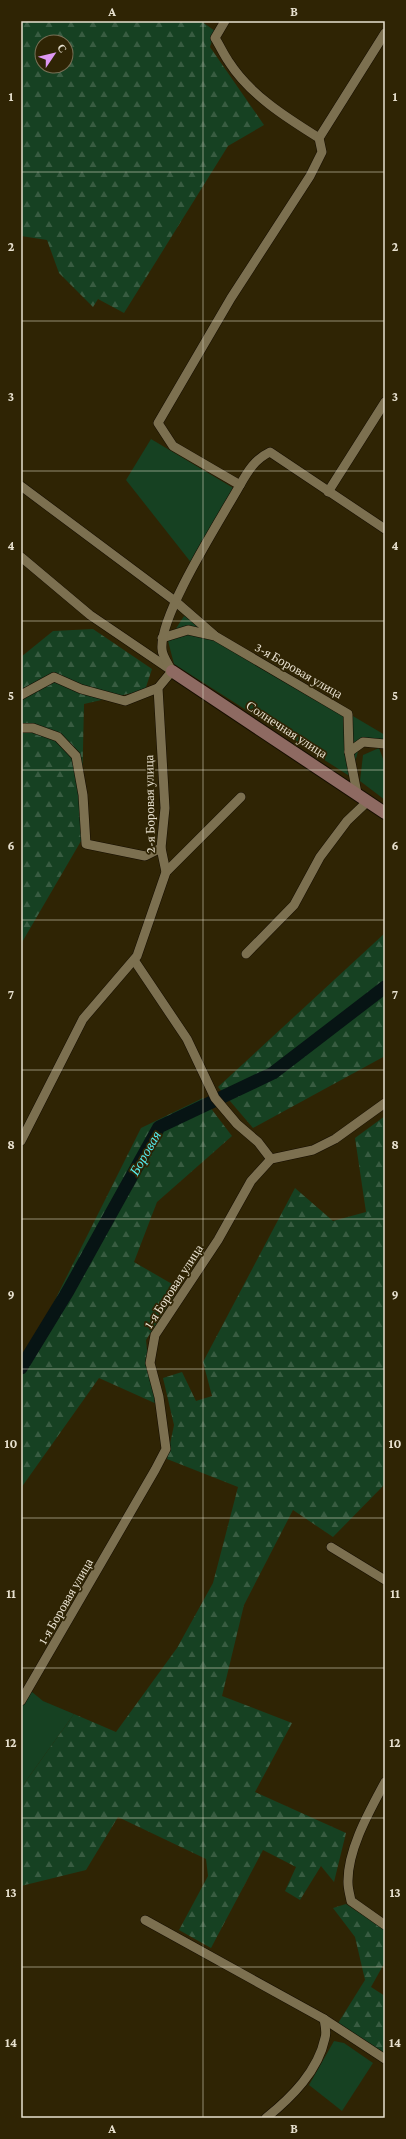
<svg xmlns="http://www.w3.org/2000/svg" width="406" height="2139" font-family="'Crimson Pro',serif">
	<defs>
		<pattern id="forest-firs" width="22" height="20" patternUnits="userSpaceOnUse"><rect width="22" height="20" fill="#164122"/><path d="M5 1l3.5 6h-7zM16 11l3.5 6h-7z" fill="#385c41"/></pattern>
	</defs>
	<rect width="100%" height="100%" fill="#2f2404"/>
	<g fill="#164122">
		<path d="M151,439l84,50 -42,76 -67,-85z"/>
		<path d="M184,616l201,119v6l-25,3 -9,33 -177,-113 -6,-23z"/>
		<path d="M379,748l6,16v36l-25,-19 3,-26z"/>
		<path d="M24,1689l8,3 11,9 31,13 -53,74v-95z"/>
		<path d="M334,2041l10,2 29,20 -31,48 -33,-26z"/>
	</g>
	<g fill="url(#forest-firs)" fill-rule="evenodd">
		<path d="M21,21h180l14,10 -5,16 54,78 -36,21 -104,167 -26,-14 -5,8 -34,-34 -12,-33 -26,-4zM42,42h24v24h-24z"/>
		<path d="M93,629l59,40 -7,21 -61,14 -3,137 -60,103v-287l32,-26z"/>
		<path d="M385,933v123l-132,72 -35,-41z"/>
		<path d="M203,1098l29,38 -75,66 -23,60 45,26 -33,52 4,41 9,24 -60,-27 -78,110v-120l120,-240z"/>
		<path d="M385,1116v368l-52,53 -40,-27 -49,95 -22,91 70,27 -37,69 91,41 -12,49 -13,-16 -21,34 -15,-9 11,-24 -33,-17 -52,98 -32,-18 29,-54 -2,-17 -88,-42 -32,53 -65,16v-98l53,-74 42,18 61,-84 36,-65 25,-96 -71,-28 7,-34 -11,-47 19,-6 14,29 16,-5 -9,-34 92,-174 38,33 33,-9 -11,-74z"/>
		<path d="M346,1904l39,26v32l-14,25 14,9v65l-50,-33 30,-48 -10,-43 -22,-29z"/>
	</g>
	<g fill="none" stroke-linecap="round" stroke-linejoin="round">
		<path stroke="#071414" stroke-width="13" d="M21,1368l47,-77 91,-164 114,-54 112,-86"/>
		<g stroke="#150d00" stroke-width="10">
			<g id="street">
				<path d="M225,21l-10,17c5,8 9,17 14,24 21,33 58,56 90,76"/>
				<path d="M240,485l-67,-39 -15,-23 73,-125 79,-122 12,-24 -3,-14 66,-105"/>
				<path d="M21,486l154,115 39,34"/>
				<path d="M328,492l57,-90"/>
				<path d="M21,557l69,58 81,55"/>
				<path d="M162,638l26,-8 27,6 133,78 1,38 8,41"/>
				<path d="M172,671c-3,-6 -10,-15 -10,-22 -3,-34 59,-130 78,-164 8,-14 15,-26 30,-33l115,77"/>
				<path d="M21,695l33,-18 27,12 44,12 33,-13"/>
				<path d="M21,728h12l25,9 18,19 7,39 3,49 59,12 16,-8"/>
				<path d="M349,752l14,-10 22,2"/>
				<path d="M166,872l75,-75"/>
				<path d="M246,954l48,-49 26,-48 27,-36 21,-20"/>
				<path d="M134,960l53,79 28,59 22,26 21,18 13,17"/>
				<path d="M21,1141l62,-122 54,-63 29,-84 -5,-24 4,-40 -7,-120 14,-17"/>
				<path d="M331,1547l54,33"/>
				<path d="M21,1701l134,-231 11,-21 -7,-52 -9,-34 5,-28 63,-95 33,-59 20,-22 42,-9 22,-11 50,-36"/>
				<path d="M385,1782c-15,28 -38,68 -37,101 0,6 2,12 3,18l34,24"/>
				<path d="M145,1920l179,99c1,6 3,13 1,19 -7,33 -33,59 -59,80"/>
				<path d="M324,2019l61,40"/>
			</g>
		</g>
		<g stroke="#150d00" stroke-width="14">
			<path id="secondary" d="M172,671l213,142"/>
		</g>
		<use href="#street" stroke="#7c7050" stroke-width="9"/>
		<use href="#secondary" stroke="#8e6a62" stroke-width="12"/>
	</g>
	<path fill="none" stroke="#e8e1d0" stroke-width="1" stroke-opacity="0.55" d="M203,21v2097M21,172h364M21,321h364M21,471h364M21,621h364M21,770h364M21,920h364M21,1070h364M21,1219h364M21,1369h364M21,1518h364M21,1668h364M21,1818h364M21,1967h364"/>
	<g text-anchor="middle" stroke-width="3.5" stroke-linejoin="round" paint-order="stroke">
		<g font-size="13" fill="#e8e1d0" stroke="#2f2404">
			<text transform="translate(299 670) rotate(30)" y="5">3-я Боровая улица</text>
			<text transform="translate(287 729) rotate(33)" y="5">Солнечная улица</text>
			<text transform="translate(149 804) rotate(-91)" y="5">2-я Боровая улица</text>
			<text transform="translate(173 1286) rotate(-57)" y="5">1-я Боровая улица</text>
			<text transform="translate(65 1601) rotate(-60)" y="5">1-я Боровая улица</text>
		</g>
		<g font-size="14" font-style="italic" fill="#55eef0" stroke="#2f2404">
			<text transform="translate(145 1153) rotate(-60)" y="5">Боровая</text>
		</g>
	</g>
	<rect width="406" height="2139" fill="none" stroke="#2f2404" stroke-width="44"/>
	<g transform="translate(54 54) rotate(55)"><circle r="19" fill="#2f2404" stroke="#797056"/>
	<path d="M0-3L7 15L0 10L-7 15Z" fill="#de98f2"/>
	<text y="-6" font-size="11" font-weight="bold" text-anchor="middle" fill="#e8e1d0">С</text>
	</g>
	<rect x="22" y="22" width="362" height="2095" fill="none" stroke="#e8e1d0" stroke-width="1.5"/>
	<g font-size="13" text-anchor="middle" font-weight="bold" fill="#e8e1d0">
		<text x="112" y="16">A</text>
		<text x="294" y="16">B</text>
		<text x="11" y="101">1</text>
		<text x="395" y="101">1</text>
		<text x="11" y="251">2</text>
		<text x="395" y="251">2</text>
		<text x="11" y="401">3</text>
		<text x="395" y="401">3</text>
		<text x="11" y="550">4</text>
		<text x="395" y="550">4</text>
		<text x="11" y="700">5</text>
		<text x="395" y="700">5</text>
		<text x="11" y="850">6</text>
		<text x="395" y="850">6</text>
		<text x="11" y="999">7</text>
		<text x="395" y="999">7</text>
		<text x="11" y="1149">8</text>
		<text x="395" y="1149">8</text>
		<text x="11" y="1299">9</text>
		<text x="395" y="1299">9</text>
		<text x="11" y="1448">10</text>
		<text x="395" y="1448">10</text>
		<text x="11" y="1598">11</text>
		<text x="395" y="1598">11</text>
		<text x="11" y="1747">12</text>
		<text x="395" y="1747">12</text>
		<text x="11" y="1897">13</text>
		<text x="395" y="1897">13</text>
		<text x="11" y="2047">14</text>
		<text x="395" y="2047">14</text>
		<text x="112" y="2133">A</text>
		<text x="294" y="2133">B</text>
	</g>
</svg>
